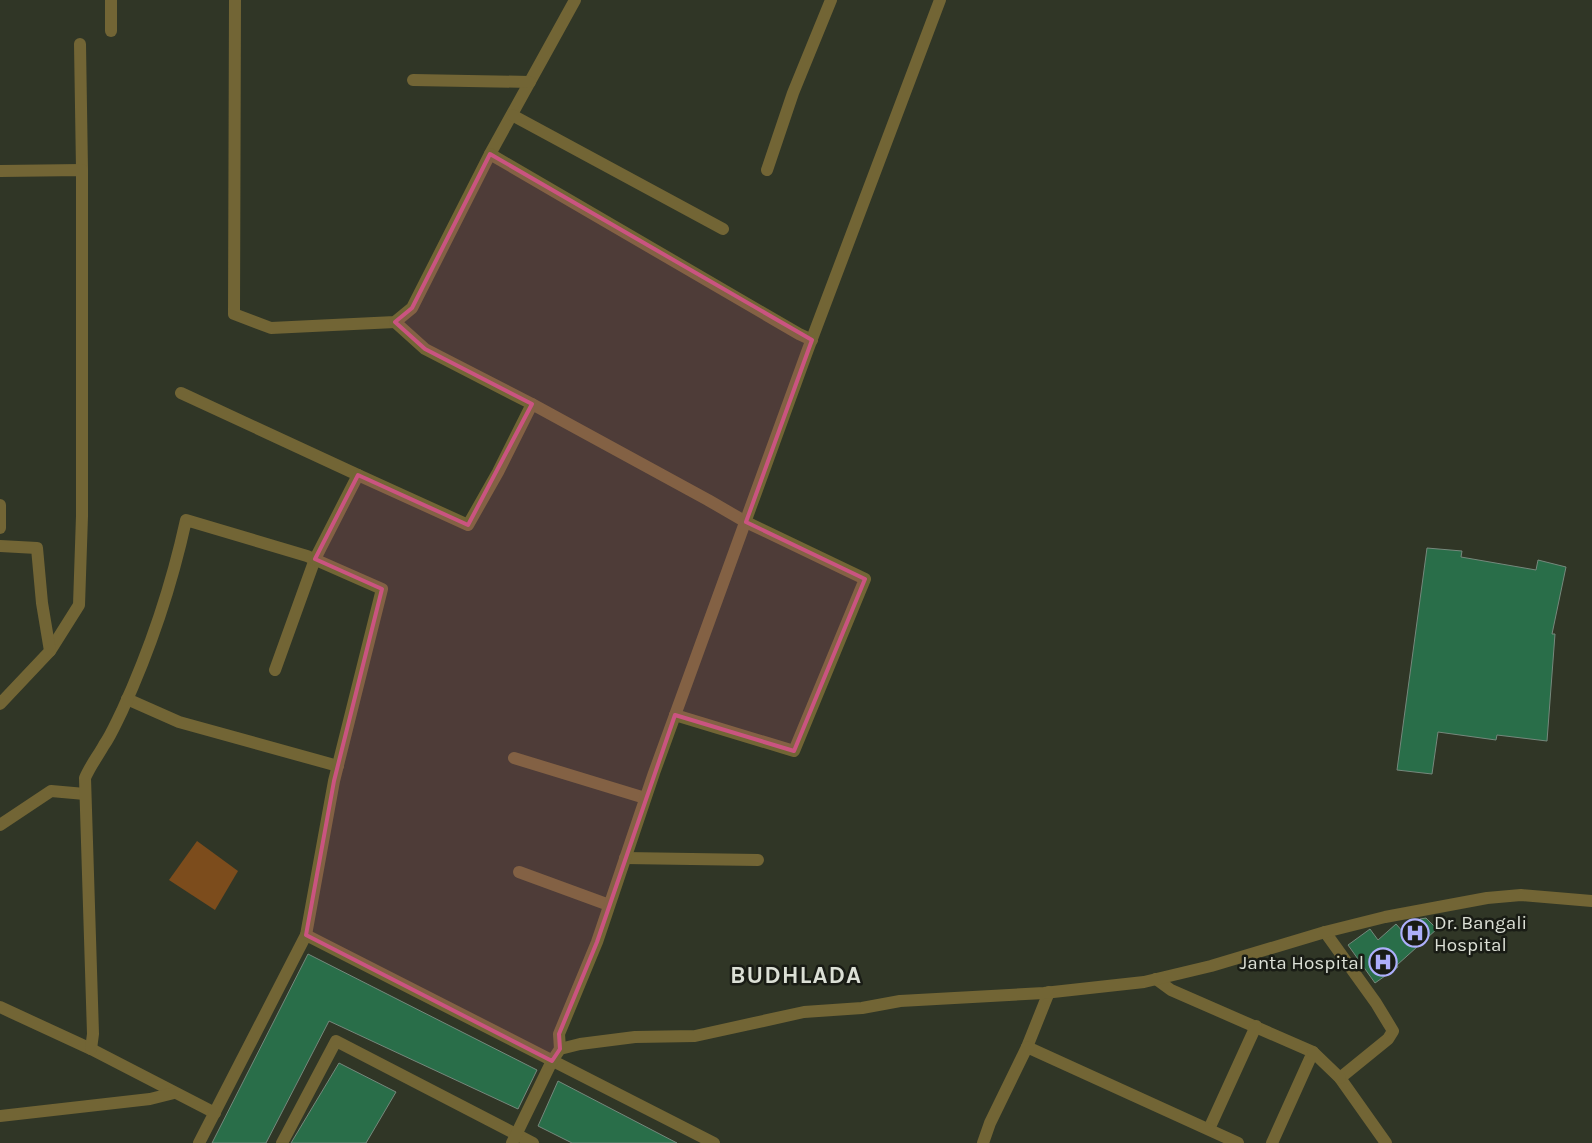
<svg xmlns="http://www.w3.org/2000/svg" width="1592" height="1143" font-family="Karla,sans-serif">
	<rect width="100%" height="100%" fill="#303626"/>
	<path fill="#7c4c1c" d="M197,841l41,30 -23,39 -46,-30z"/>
	<g fill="#296e49" stroke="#75887c">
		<path d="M1427,548l35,3 -1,6 75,13 2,-10 28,7 -14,67h3l-8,107 -50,-6 -1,5 -58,-8 -6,42 -35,-4z"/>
		<path d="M1426,918l11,11 -40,36 1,2 -23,16 -27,-38 22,-16 8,11 18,-16 8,9 16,-14z"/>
		<path d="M308,954l229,116 -19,39 -189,-88 -63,122h-54z"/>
		<path d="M339,1063l57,29 -30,51h-75z"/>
		<path d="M558,1081l119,62h-105l-34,-17z"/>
	</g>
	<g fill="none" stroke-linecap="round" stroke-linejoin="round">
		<g stroke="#726535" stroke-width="12">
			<path d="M111,0v31"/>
			<path d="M235,0l-1,314 37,14 124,-6 17,-14 78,-154 85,-154"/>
			<path d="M80,44l2,126"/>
			<path d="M413,80l117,2"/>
			<path d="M512,115l211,114"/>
			<path d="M490,154l309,180 13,6"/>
			<path d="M767,170l26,-77 38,-93"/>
			<path d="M0,171l82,-1v346l-3,89 -29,46"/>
			<path d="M395,322l30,27 107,55"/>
			<path d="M181,393l177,82 -43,84 -40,111"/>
			<path d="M358,475l110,50 30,-53 34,-68 176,96 38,22 119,57 -71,172 -119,-36"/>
			<path d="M0,505v23"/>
			<path d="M0,546l37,2 5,55 8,48 -50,53"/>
			<path d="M127,699l52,23 159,44"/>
			<path d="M514,758l131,40"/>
			<path d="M0,825l51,-34 34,3"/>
			<path d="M625,858l133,2"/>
			<path d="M519,872l90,33"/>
			<path d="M1325,932l51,71 17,28 -5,8 -48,39 46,65"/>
			<path d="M1156,979l15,11 142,62 -41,91"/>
			<path d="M0,1007l91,42 124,64"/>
			<path d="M1027,1047l22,-55"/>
			<path d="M91,1049l2,-15 -8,-256c5,-12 13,-22 19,-33 7,-10 12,-22 18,-34 27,-59 50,-127 64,-191l121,36 75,33 -48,192 -28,154"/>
			<path d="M560,1049l-1,-15 38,-92 57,-169 153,-421 133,-352"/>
			<path d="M1313,1052l27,26"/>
			<path d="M0,1116l150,-17 24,-6"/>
			<path d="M1209,1129l47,-103"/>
			<path d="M199,1143l107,-208 408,208"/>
			<path d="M282,1143l54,-102 197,102"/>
			<path d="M512,1143l40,-82 8,-12 20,-5 55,-7 60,-1 109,-24 58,-4 38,-7 144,-8 100,-11 67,-16 114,-34 60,-15 102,-19 34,-3 71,6"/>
			<path d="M983,1143l7,-20 37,-76 211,96"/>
		</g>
	</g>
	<path fill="#ca5480" fill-opacity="0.2" stroke="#ca5480" stroke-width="4" stroke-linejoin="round" d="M490,154l322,186 -66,182 119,57 -71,172 -119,-36 -78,227 -38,92 1,15 -8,12 -246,-126 28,-154 48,-192 -67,-30 43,-84 110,50 64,-121 -107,-55 -30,-27 17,-14z"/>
	<defs>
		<g id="hospital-ring" transform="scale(1.4375)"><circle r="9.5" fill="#191c15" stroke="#adaffb" stroke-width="1.5"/><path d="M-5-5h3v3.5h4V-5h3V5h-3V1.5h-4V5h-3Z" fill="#adaffb"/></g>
	</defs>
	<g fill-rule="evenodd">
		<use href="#hospital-ring" x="1415" y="933"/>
		<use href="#hospital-ring" x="1383" y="962"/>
	</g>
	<g text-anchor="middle" stroke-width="5" stroke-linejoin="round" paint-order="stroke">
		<g font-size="19" fill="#dce0d6" stroke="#191c15" text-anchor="start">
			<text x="1434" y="929">Dr. Bangali<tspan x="1434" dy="22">Hospital</tspan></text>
			<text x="1364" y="969" text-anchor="end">Janta Hospital</text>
		</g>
		<g font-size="24" font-weight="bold" letter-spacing="1" fill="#dce0d6" stroke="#191c15">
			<text x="796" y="983">BUDHLADA</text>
		</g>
	</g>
</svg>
